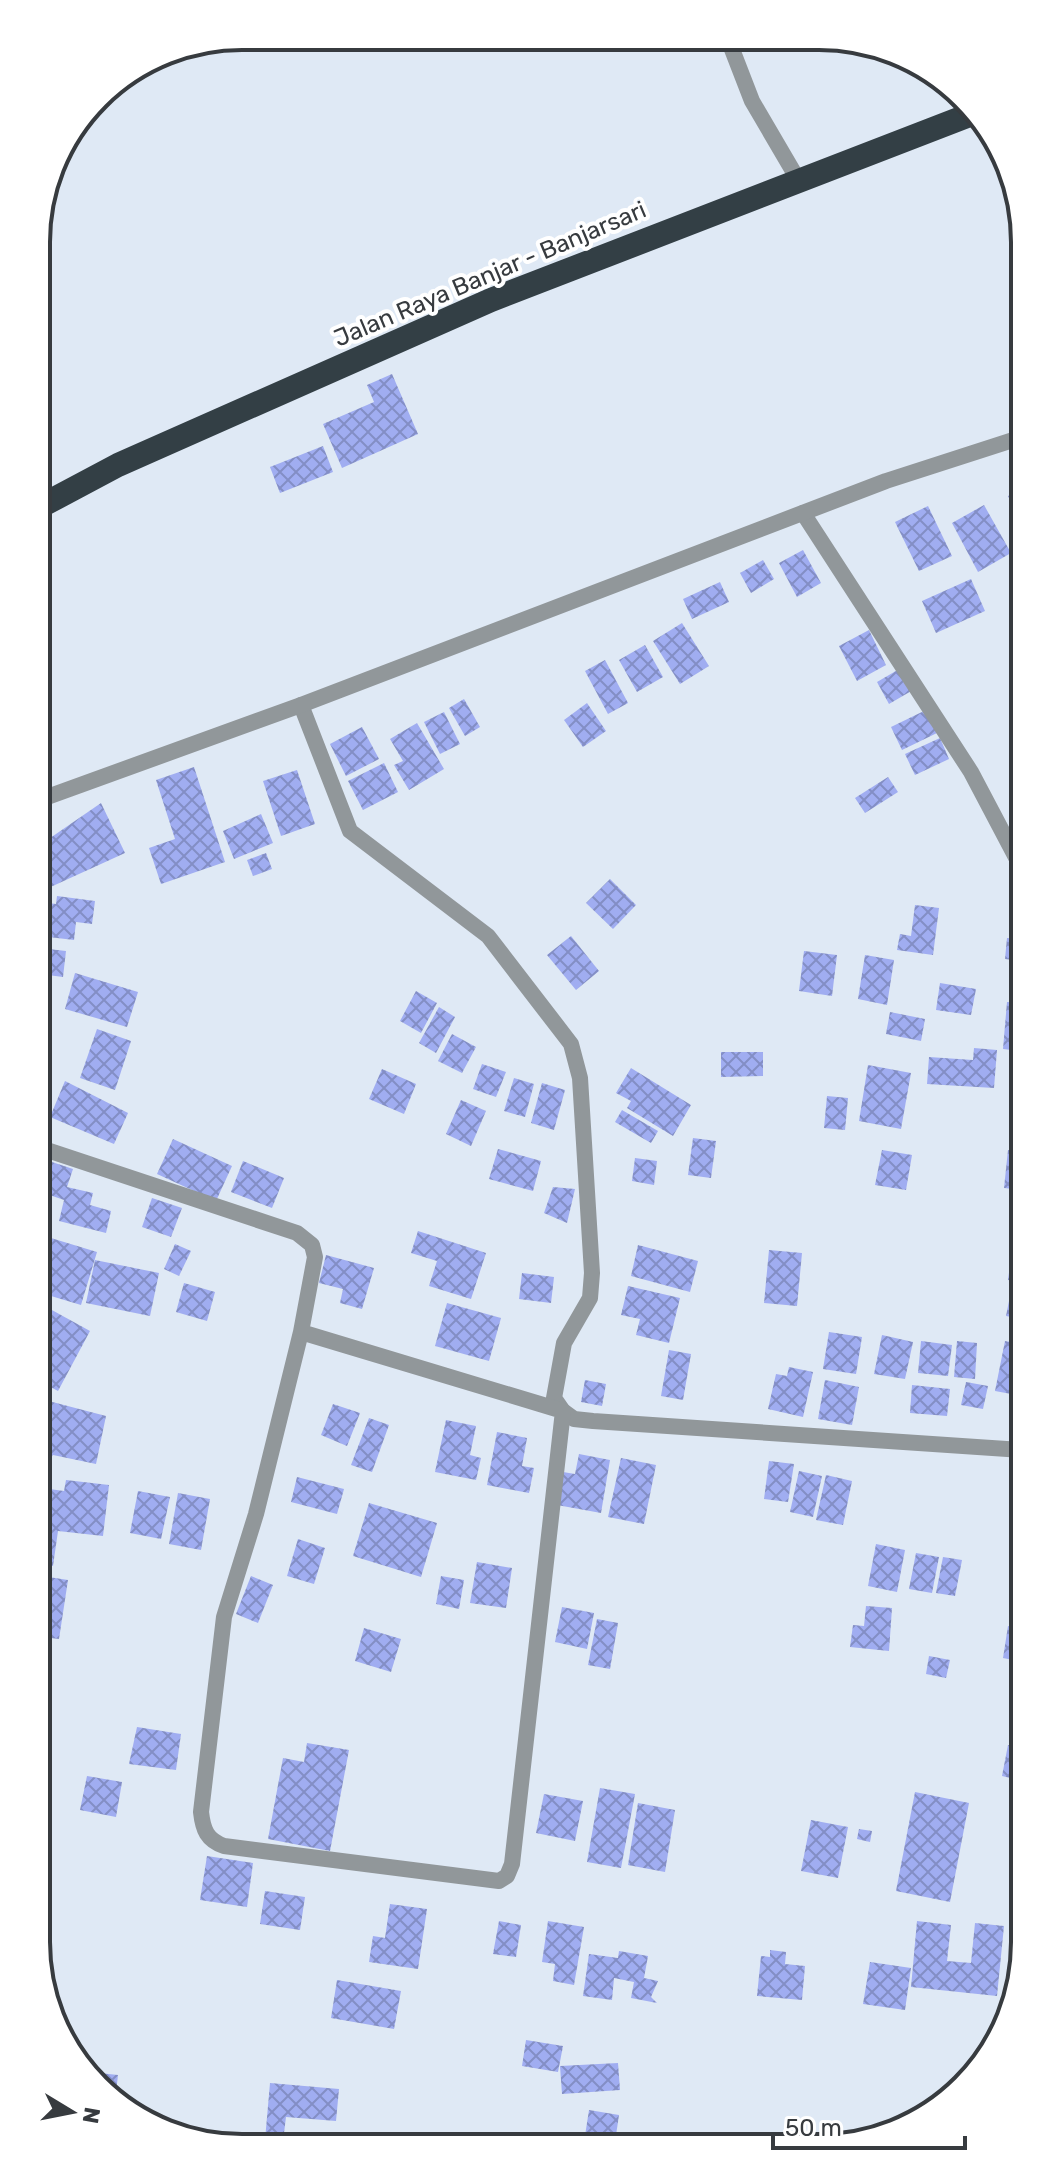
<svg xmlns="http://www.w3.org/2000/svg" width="1061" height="2184" font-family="Rubik,sans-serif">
	<defs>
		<pattern id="building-cross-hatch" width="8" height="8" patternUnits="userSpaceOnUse" patternTransform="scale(2)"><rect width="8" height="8" fill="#a0adf1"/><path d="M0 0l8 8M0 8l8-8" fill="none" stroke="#838ec5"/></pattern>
	</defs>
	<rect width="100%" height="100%" fill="#dfe9f5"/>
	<g fill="url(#building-cross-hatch)">
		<path d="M392,374l26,60 -76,34 -19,-44 51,-22 -7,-17z"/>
		<path d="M323,446l10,26 -53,21 -10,-26z"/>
		<path d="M1019,491v28l-11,-23z"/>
		<path d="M984,505l27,48 -33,19 -26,-49z"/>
		<path d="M928,506l24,50 -33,15 -24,-49z"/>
		<path d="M803,550l18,33 -24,14 -18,-34z"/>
		<path d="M763,560l11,19 -23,14 -11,-20z"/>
		<path d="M971,579l14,32 -49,22 -14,-32z"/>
		<path d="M720,582l9,20 -37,17 -9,-20z"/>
		<path d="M682,623l27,43 -29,18 -27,-43z"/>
		<path d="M869,630l17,35 -29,16 -18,-35z"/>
		<path d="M645,645l18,32 -26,15 -18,-32z"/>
		<path d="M605,660l23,43 -20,11 -23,-43z"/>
		<path d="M901,668l12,22 -24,14 -12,-22z"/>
		<path d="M464,699l16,28 -15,9 -16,-28z"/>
		<path d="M587,703l19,28 -23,16 -19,-27z"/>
		<path d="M926,710l11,23 -35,17 -11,-23z"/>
		<path d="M444,712l16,32 -20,10 -16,-32z"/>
		<path d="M417,723l27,46 -35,21 -15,-25 9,-4 -13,-22z"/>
		<path d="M362,727l17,32 -33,17 -16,-32z"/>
		<path d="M940,738l9,21 -34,16 -10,-21z"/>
		<path d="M384,763l14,29 -35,18 -15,-29z"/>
		<path d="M194,767l31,95 -64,22 -12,-36 26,-9 -19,-59z"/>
		<path d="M297,770l18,54 -34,12 -18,-55z"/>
		<path d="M888,777l10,15 -33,21 -10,-15z"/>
		<path d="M101,803l24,50 -81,37 -4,-45z"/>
		<path d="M261,814l12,29 -39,16 -11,-28z"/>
		<path d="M266,853l6,16 -19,7 -6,-16z"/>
		<path d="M610,879l26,26 -23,24 -27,-26z"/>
		<path d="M57,896l38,5 -3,23 -16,-2 -2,18 -34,-4v-34l16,2z"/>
		<path d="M915,905l24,3 -6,47 -36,-5 3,-16 11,2z"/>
		<path d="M571,936l28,35 -23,19 -29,-35z"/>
		<path d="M1007,938l14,1v22l-16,-2z"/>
		<path d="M40,948l26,3 -3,26 -23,-3z"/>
		<path d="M804,951l33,4 -5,41 -33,-5z"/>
		<path d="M865,955l29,5 -7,45 -29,-6z"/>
		<path d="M75,973l63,19 -11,35 -62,-18z"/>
		<path d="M940,983l36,6 -5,26 -35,-5z"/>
		<path d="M416,991l21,12 -16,30 -21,-12z"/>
		<path d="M1007,1002l14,1v48l-18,-2z"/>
		<path d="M439,1007l16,10 -19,36 -17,-10z"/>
		<path d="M890,1012l35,7 -4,22 -35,-7z"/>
		<path d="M97,1029l34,12 -16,49 -35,-12z"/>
		<path d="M452,1034l24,13 -14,26 -24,-12z"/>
		<path d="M974,1048l23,2 -3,38 -67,-4 2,-27 44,3z"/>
		<path d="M721,1052h42v24l-42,1z"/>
		<path d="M482,1064l24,8 -10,25 -23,-8z"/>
		<path d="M868,1065l43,8 -10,56 -42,-8z"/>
		<path d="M631,1068l60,37 -18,31 -46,-28 4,-7 -15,-8z"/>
		<path d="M382,1069l34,15 -12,30 -35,-15z"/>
		<path d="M514,1078l20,6 -9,33 -21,-6z"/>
		<path d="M65,1081l63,32 -14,31 -64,-27z"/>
		<path d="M542,1083l23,7 -11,40 -23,-7z"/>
		<path d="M827,1096l21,2 -3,32 -21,-2z"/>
		<path d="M461,1100l25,11 -15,35 -25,-12z"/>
		<path d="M622,1110l36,21 -7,12 -36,-21z"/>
		<path d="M693,1138l23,3 -5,37 -23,-3z"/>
		<path d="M173,1139l59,27 -16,35 -59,-27z"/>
		<path d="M498,1149l43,12 -8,30 -44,-12z"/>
		<path d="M882,1150l30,5 -6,35 -31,-5z"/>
		<path d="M1008,1150l13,1 1,39 -18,-2z"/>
		<path d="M635,1158l22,3 -3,24 -22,-4z"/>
		<path d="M49,1161l24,8 -6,18 26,6 -3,12 21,6 -5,22 -47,-12 5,-21 -23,-8z"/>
		<path d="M243,1161l41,17 -12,30 -41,-16z"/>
		<path d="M553,1187l22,2 -8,34 -23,-10z"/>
		<path d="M152,1198l30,10 -11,29 -29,-10z"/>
		<path d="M41,1199l10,3 -10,26z"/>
		<path d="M418,1231l68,22 -15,46 -42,-13 8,-25 -26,-8z"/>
		<path d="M41,1235l56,17 -16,53 -40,-12 4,-23 -4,-2z"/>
		<path d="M1014,1236l8,1v45l-14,-2z"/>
		<path d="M175,1244l16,7 -12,25 -15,-7z"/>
		<path d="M638,1245l60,16 -8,31 -59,-16z"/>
		<path d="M769,1250l33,3 -5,53 -33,-3z"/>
		<path d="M326,1255l48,13 -12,41 -22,-6 3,-14 -24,-6z"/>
		<path d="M95,1260l64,13 -9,43 -64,-13z"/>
		<path d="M522,1273l32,4 -3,26 -32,-4z"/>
		<path d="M184,1283l31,9 -8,29 -31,-9z"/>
		<path d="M628,1286l52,12 -11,45 -33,-8 4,-16 -19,-4z"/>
		<path d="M1011,1291l11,2v26l-16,-3z"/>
		<path d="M447,1303l54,15 -12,43 -54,-15z"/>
		<path d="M41,1304l49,27 -32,60 -17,-9z"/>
		<path d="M829,1332l33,5 -6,37 -33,-5z"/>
		<path d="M882,1335l31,7 -8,37 -31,-5z"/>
		<path d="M921,1341l31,4 -4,31 -30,-3z"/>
		<path d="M957,1341l20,2 -2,36 -21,-2z"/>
		<path d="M1005,1341l17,3v52l-27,-5z"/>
		<path d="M669,1350l22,4 -8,46 -22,-4z"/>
		<path d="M789,1367l24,5 -10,45 -35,-8 8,-35 11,2z"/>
		<path d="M585,1380l21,4 -4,22 -21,-4z"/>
		<path d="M825,1380l34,7 -7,38 -34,-6z"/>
		<path d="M966,1382l22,4 -5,23 -22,-4z"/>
		<path d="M912,1385l38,4 -3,27 -37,-3z"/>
		<path d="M41,1399l65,17 -10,48 -43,-9 -11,16z"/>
		<path d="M333,1404l27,9 -13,33 -26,-11z"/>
		<path d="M369,1418l20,7 -17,47 -21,-7z"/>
		<path d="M446,1420l30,6 -6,29 11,3 -5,22 -41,-8z"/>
		<path d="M497,1432l30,6 -5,28 12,2 -5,25 -42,-8z"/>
		<path d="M579,1454l31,6 -9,53 -44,-8 6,-33 12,2z"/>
		<path d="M621,1458l35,7 -12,59 -36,-7z"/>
		<path d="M769,1461l25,3 -6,38 -24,-3z"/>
		<path d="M799,1471l23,5 -9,41 -23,-5z"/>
		<path d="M826,1475l26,6 -9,44 -27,-5z"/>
		<path d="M297,1477l47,12 -7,25 -46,-12z"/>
		<path d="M66,1480l43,5 -6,51 -45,-5 -5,35 -11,-1v-77l22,3z"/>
		<path d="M138,1491l32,6 -9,42 -31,-6z"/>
		<path d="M178,1493l32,6 -9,51 -32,-6z"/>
		<path d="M369,1503l68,20 -16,54 -68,-21z"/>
		<path d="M298,1539l27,9 -11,36 -27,-8z"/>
		<path d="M876,1544l29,6 -8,42 -29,-6z"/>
		<path d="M916,1553l23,4 -7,36 -23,-4z"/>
		<path d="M943,1557l19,3 -7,36 -19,-3z"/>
		<path d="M477,1562l35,6 -6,40 -36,-5z"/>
		<path d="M1022,1565h1v28l-8,-1z"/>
		<path d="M42,1576l26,4 -9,59 -17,-2z"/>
		<path d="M251,1576l22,9 -15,38 -22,-9z"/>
		<path d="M441,1576l23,4 -5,29 -23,-5z"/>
		<path d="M866,1606l26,2 -3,43 -39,-4 3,-22 11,1z"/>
		<path d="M562,1607l32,6 -7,36 -32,-7z"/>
		<path d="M597,1619l21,4 -8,46 -22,-4z"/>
		<path d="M1008,1626l15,3v33l-20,-4z"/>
		<path d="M364,1628l37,11 -10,33 -36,-11z"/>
		<path d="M929,1656l21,4 -4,18 -20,-4z"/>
		<path d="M137,1727l44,7 -5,36 -47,-6z"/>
		<path d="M307,1743l42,7 -19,101 -62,-12 15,-81 21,4z"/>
		<path d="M1008,1745l16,3 -1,33 -21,-5z"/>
		<path d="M42,1759l10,1 -8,40 -1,-1z"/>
		<path d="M87,1776l35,6 -6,35 -36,-7z"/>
		<path d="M600,1788l35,6 -14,74 -34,-6z"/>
		<path d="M915,1792l54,11 -19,99 -54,-11z"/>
		<path d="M544,1794l39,7 -8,40 -39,-8z"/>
		<path d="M638,1803l37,7 -10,62 -37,-7z"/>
		<path d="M811,1820l37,7 -10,51 -37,-7z"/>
		<path d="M859,1829l13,2 -2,11 -13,-3z"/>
		<path d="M207,1856l46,7 -6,44 -47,-7z"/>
		<path d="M265,1891l40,6 -5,33 -40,-6z"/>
		<path d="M390,1904l37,5 -9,60 -49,-7 4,-26 12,2z"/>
		<path d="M499,1921l22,4 -5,32 -23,-3z"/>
		<path d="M548,1921l36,6 -10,58 -21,-4 2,-17 -13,-2z"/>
		<path d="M917,1921l34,4 -4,36 24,2 4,-40 29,3 -7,70 -86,-9z"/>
		<path d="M770,1950l16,2 -1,12 20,2 -3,34 -45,-4 4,-40 9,1z"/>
		<path d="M619,1951l29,5 -4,22 14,3 -7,16 6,6 -26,-5 3,-16 -20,-4 -2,22 -29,-4 6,-42 29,4z"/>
		<path d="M870,1962l41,6 -6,42 -42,-6z"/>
		<path d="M337,1980l64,11 -7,38 -63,-11z"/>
		<path d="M526,2040l37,6 -5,26 -36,-6z"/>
		<path d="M618,2063l2,27 -58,4 -2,-28z"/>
		<path d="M90,2072l28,3 -3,26 -9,-4z"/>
		<path d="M270,2083l69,6 -3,32 -50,-4 -3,24 -18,-1z"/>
		<path d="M589,2110l30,5 -4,27h-31z"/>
	</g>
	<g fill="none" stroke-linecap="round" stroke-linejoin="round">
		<g stroke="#91979a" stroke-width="16">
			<path d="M728,39l24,62 48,82"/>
			<path d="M803,513l168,259 49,93"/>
			<path d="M301,705l49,126 138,105 83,108 9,34 12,195 -2,25 -26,45 -10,55 9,13 11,8 19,2 430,29"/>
			<path d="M39,800l262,-95 585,-224 133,-43"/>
			<path d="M41,1148l256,85 15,12 3,12 -14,75 -45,182 -32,103 -23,195c2,18 6,28 23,34l275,35 8,-5 5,-12 51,-453 -262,-79"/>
		</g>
		<path stroke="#333f45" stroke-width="24" d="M39,507l79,-42 373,-165 481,-186"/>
	</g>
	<g text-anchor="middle" stroke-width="8" stroke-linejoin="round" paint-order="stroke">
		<g font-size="24" fill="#373b3f" stroke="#fff">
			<text transform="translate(490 274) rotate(-23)" y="8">Jalan Raya Banjar - Banjarsari</text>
		</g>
	</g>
	<path d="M0 0H1061V2184H0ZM242 50H819A192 192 0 0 1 1011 242V1942A192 192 0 0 1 819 2134H242A192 192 0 0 1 50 1942V242A192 192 0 0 1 242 50Z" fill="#fff" fill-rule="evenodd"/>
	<path fill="none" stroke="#373b3f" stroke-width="4" d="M242 50H819A192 192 0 0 1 1011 242V1942A192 192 0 0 1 819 2134H242A192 192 0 0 1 50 1942V242A192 192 0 0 1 242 50Z"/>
	<g transform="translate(72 2112) rotate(100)" stroke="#ffffff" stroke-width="6" paint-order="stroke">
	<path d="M0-6L14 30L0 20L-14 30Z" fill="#373b3f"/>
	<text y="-12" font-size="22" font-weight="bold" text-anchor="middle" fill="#373b3f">N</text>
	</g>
	<path d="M773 2136v12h192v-12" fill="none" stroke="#373b3f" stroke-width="4"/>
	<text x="785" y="2136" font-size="24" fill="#373b3f" stroke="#ffffff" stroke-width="6" paint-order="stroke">50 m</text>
</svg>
